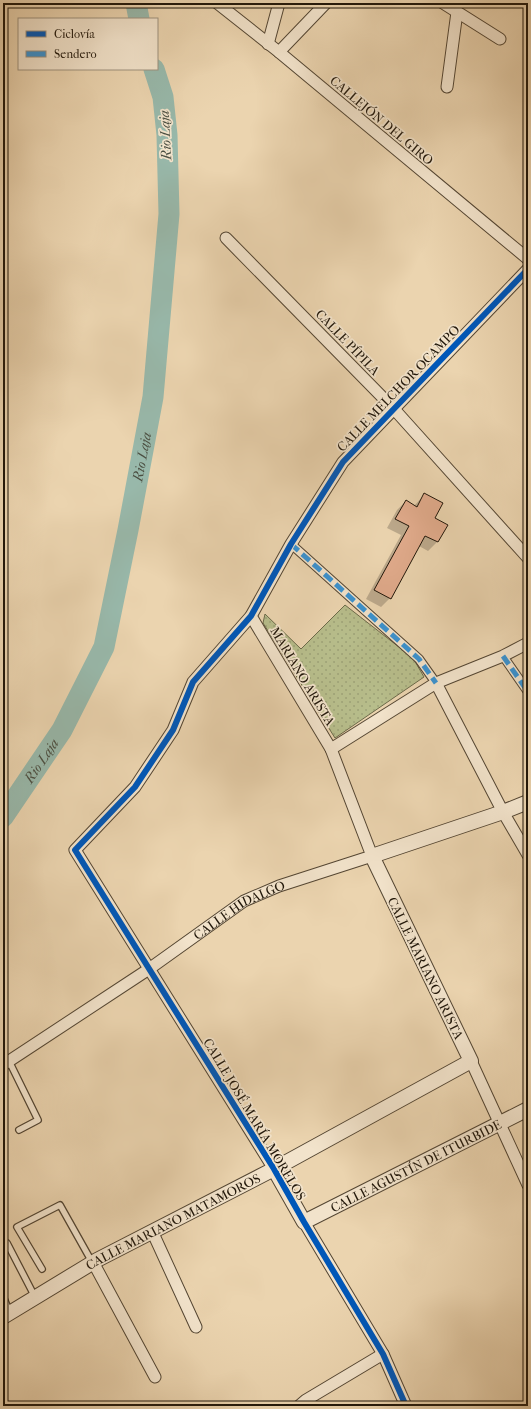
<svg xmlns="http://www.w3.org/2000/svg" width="531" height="1409" font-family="'IM FELL French Canon',serif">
	<defs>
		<pattern id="park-dots" width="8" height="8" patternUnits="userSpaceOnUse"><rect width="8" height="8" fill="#b7bd8b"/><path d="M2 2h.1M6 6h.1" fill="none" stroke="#9da277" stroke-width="1.8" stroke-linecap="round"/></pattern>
	</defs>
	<rect width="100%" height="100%" fill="#ebd4af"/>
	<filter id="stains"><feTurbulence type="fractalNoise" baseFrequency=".005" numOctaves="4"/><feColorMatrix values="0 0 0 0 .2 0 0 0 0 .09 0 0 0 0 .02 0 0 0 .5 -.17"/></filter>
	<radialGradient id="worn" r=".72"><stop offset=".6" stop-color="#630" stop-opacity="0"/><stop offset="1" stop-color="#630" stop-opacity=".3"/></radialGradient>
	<path fill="url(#park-dots)" stroke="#6c6a4a" d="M345,605l68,53 11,19 -89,61 -72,-115 2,-9 36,35z"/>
	<path fill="#0003" d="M425,494l8,24 13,7 -9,17 -9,9 -9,-5 -29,52 -9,9 -15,-8 35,-64 -14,-7 10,-18 9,-9 8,5z"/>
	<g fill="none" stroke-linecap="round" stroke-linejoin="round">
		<g stroke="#98b8aa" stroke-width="21">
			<path d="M136,3l3,16"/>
			<path id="s1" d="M3,817l59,-87 42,-83 24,-117 25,-133 16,-183 -2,-79 -4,-38 -9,-28"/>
		</g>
	</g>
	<path fill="#e1ab8c" stroke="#21170a" d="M424,493l19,10 -8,15 13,7 -10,17 -13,-6 -34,63 -17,-9 35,-64 -14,-7 11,-19 11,7z"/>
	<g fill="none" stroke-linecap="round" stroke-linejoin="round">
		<g stroke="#544633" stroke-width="8">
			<g id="service">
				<path d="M9,1061l29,59 -19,10"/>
				<path d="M3,1243h4l28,54"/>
				<path d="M42,1269l-25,-42 43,-22 32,57"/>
				<path d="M3,1296l7,17"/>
			</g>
		</g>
		<g stroke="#544633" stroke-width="10">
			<g id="pedestrian">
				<path d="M291,544l128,115 17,24"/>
				<path d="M503,656l25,36"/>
			</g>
		</g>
		<g stroke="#544633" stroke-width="13">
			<g id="minor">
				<path d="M217,3l62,49 249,207"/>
				<path d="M443,3l57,36"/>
				<path d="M268,44l11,-41"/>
				<path d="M279,52l47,-49"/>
				<path d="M447,87l10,-75"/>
				<path d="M226,238l168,171 134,149"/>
				<path d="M436,683l67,129 25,43"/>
				<path d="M331,749l105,-66 67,-27 25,-13"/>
				<path d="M471,1061l57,124"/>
				<path id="s2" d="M3,1065l146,-96 95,-68 35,-15 93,-30 -41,-107 -80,-133"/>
				<path d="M274,1169l-199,-319 60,-63 38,-57 20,-48 58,-66 40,-72 52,-82 185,-193"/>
				<path d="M304,1222l79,132 23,52"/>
				<path d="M152,1231l44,96"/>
				<path d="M93,1262l62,115"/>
				<path d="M299,1406l7,-6 77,-46"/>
			</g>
		</g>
		<g stroke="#544633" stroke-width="16">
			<g id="tertiary">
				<path id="s3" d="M274,1169l30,53 224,-113"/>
				<path id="s4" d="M3,1317l94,-57 177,-91 197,-108 -99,-205 131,-44 25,-10"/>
			</g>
		</g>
		<use href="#service" stroke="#f2e3cb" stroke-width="5.5"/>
		<use href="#pedestrian" stroke="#f2e3cb" stroke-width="8"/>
		<use href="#minor" stroke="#f2e3cb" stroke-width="11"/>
		<use href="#tertiary" stroke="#f2e3cb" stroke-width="14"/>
		<g stroke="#3a93d2" stroke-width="5" stroke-dasharray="10 5" stroke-linecap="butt">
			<path d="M291,544l128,115 17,24"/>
			<path d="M503,656l25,36"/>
		</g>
		<g stroke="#f2e3cb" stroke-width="8">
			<path id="cycleway" d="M406,1406l-23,-52 -79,-132 -30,-53 -199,-319 60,-63 38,-57 20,-48 58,-66 40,-72 52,-82 185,-193"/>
		</g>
		<use href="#cycleway" stroke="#0057b8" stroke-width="6"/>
	</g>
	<g text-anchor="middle" stroke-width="3.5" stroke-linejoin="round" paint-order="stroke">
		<g font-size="13" fill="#21170a" stroke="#f2e3cb">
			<text transform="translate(382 120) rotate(40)" y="5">CALLEJÓN DEL GIRO</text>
			<text transform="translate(348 342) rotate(46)" y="5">CALLE PÍPILA</text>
			<text transform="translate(398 388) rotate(-46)" y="5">CALLE MELCHOR OCAMPO</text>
			<text transform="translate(303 676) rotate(59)" y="5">MARIANO ARISTA</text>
			<text dy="5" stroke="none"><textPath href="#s2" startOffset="283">CALLE HIDALGO</textPath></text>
			<text transform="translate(426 968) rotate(64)" y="5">CALLE MARIANO ARISTA</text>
			<text transform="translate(255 1119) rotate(59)" y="5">CALLE JOSÉ MARÍA MORELOS</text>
			<text dy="5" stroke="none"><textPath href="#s3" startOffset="186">CALLE AGUSTÍN DE ITURBIDE</textPath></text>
			<text dy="5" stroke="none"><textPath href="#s4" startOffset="195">CALLE MARIANO MATAMOROS</textPath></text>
		</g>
		<g font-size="14" font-style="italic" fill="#4b4f42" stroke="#f2e3cb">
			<text transform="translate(165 135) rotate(-93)" y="5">Rio Laja</text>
			<text dy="5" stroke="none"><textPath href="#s1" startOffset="392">Rio Laja</textPath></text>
			<text dy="5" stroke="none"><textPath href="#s1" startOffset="68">Rio Laja</textPath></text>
		</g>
	</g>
	<rect width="531" height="1409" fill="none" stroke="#ebd4af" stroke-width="16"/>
	<rect x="4" y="4" width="523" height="1401" fill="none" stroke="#21170a" stroke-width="2"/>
	<rect x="8" y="8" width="515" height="1393" fill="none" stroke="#21170a"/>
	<rect x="18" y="18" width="140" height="52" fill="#f2e3cb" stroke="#9e917e"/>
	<rect x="26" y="31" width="20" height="6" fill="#0057b8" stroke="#9e917e"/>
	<text x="54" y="38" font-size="12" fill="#21170a">Ciclovía</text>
	<rect x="26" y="51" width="20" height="6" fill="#3a93d2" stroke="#9e917e"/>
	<text x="54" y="58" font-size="12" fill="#21170a">Sendero</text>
	<rect width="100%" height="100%" filter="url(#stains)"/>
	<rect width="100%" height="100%" fill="url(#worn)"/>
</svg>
